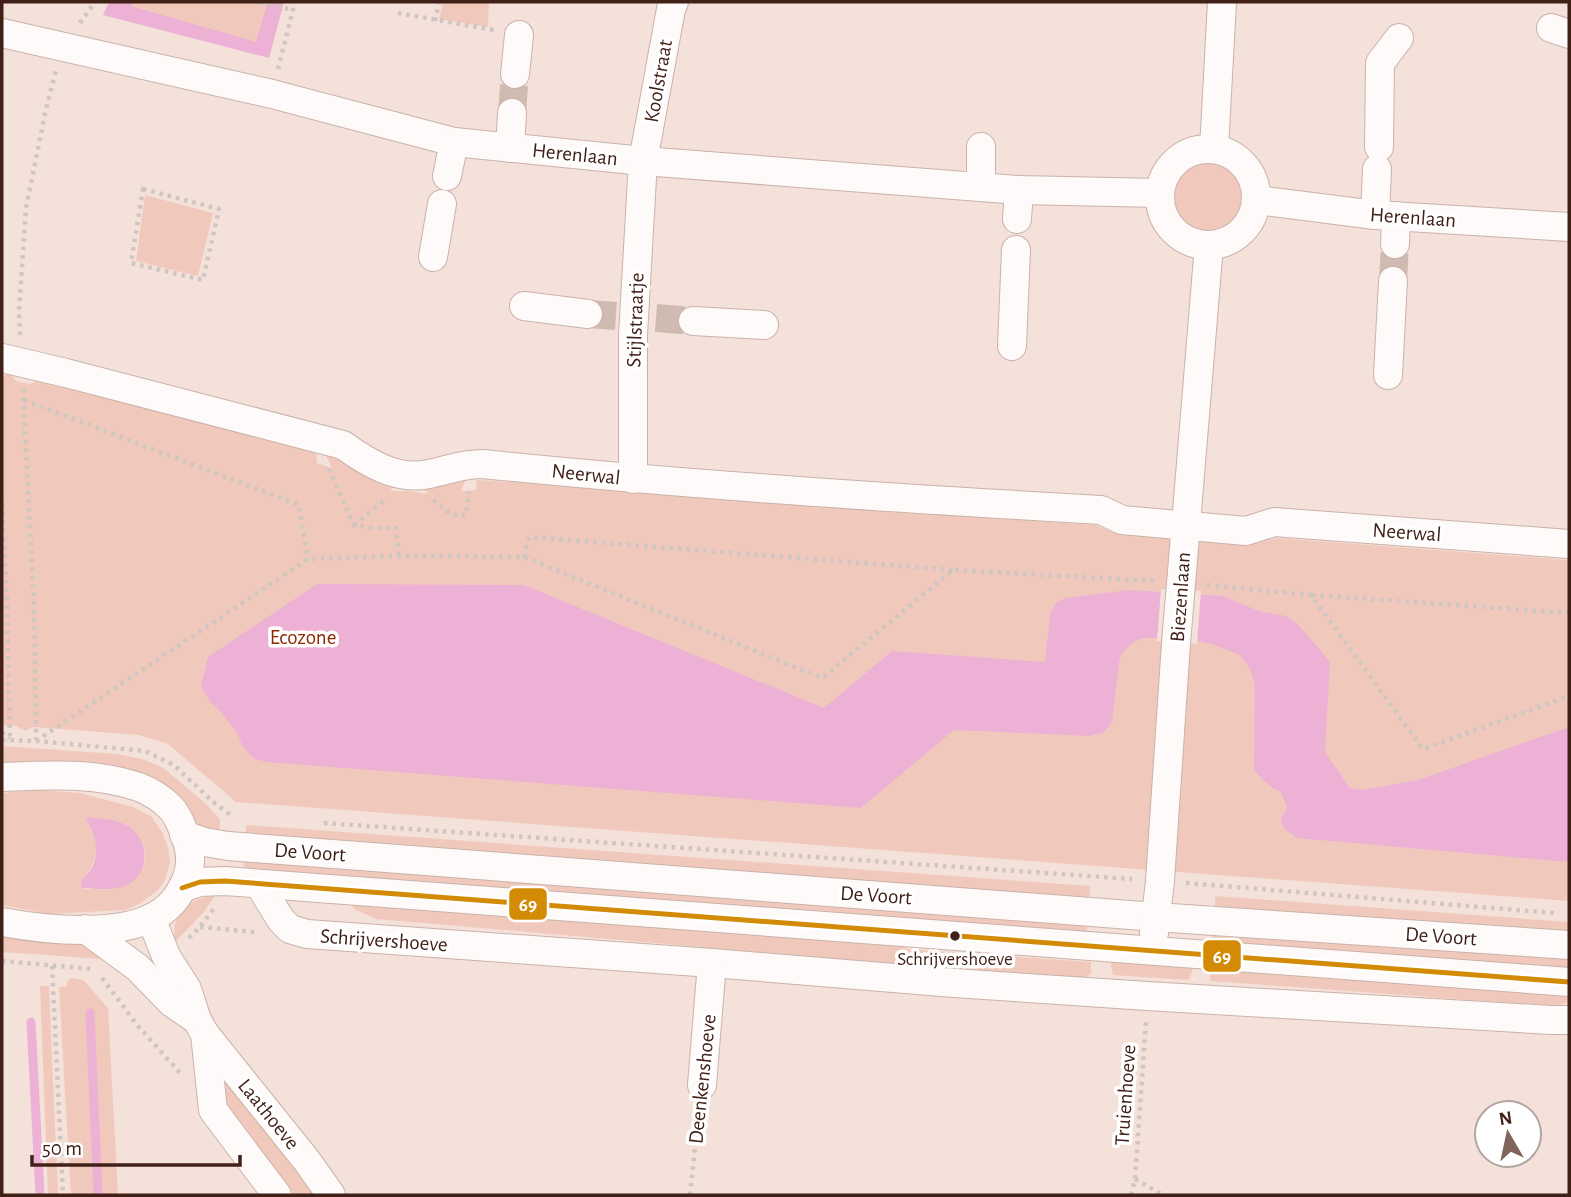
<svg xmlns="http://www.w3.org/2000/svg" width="1571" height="1197" font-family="'Alegreya Sans',sans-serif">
	<rect width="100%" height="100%" fill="#f4e1da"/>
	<g fill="#f1c9bc" fill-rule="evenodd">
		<path d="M121,2h155l-12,46 -148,-38z"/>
		<path d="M443,2h46l-1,25 -49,-8z"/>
		<circle cx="1210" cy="197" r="37"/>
		<path d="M145,195l68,18 -15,63 -62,-15z"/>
		<path d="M7,374h4l5,7 14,3 7,-3 279,70 1,12 15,5 -10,-21 74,38 -6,5c7,2 9,1 17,1 8,0 14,3 22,3l-12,-10 52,-12 -8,19 15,-1 1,-10 17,1 469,27 -1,8 134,9 13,6 149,12 18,-5 293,22v341l-1333,-99 -68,-58 -29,-9 -106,-8 -7,4 -5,-2 -4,-3 -15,-1v-348z"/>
		<path d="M2,746l115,8 25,5 20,8 43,36 15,16 -1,16c-20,-2 -39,-29 -51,-43l-166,-26z"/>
		<path d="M39,790l41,3 53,14 19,10 11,17 5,14 2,15 -5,17 -7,10 -17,13 -16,7 -76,4 -47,-9v-112zM88,818l32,4 23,21 3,12 -2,10 -5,9 -9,9 -12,5 -16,2 -2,-1h-15l-5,-3v-3c18,-19 22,-41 6,-63z"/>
		<path d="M246,825l844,61 -1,19 -844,-65z"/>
		<path d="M244,859l844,62 -2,16 -843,-62z"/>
		<path d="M215,896l-12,17 -28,29c-5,-28 13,-44 40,-46z"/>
		<path d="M1215,896l354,26v14l-354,-28z"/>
		<path d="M350,901l556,40v8l185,13v11l-7,7 -708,-61 -22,-10z"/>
		<path d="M1213,930l356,27v17l-357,-26z"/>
		<path d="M5,936l79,4 34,20 -116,-8v-15z"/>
		<path d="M1112,957l80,6v9l-4,8 -75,-5 -2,-8z"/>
		<path d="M1211,965l358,26v11l-14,4 -345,-25z"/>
		<path d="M71,978l12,2 25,28 10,187h-47l-12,-208h7l2,-7z"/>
		<path d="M40,986h9l9,209h-10z"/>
		<path d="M226,1076l93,119h-25l-66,-87 -7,-31z"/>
	</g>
	<g fill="#ecb1d5">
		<path d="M109,2h23l-1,4 125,36 12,-40h16l-15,56 -166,-43z"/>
		<path d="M317,584l207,1 300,123 68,-57 153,11 5,-47 5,-11 10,-6 64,-8 94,6 36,15 27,5 12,8 32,38 -5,90 25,36 12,2 56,-10 151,-53v135l-272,-24 -13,-9 -3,-10 6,-11 -6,-16 -10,-5 -17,-16 1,-87 -6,-17 -9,-12 -25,-10 -16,-4 -44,-3h-13l-8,4 -13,12 -2,9 -7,60 -9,10 -14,3 -135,-6 -93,78 -595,-46 -13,-4 -10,-11 -6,-14 -15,-20 -12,-11 -9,-16 7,-29z"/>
		<path d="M88,817c12,2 28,2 38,8 23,12 26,45 3,59 -10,5 -23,6 -32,5 -7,-1 -11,0 -17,-2l2,-8c19,-13 17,-41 4,-59z"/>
	</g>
	<path fill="#f4e1da" d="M1161,589l40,2 -4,53 -40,-3z"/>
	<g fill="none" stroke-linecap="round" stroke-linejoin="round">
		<g stroke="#ecb1d5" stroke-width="9">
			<path d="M90,1013l8,182"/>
			<path d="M31,1022l9,173"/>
		</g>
		<g stroke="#d0bbb3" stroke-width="28" stroke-dasharray="28 14" stroke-linecap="butt">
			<path d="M512,113l3,-39"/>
			<path d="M1393,281l2,-37"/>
			<path d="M588,314l29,2"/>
			<path d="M656,318l37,3"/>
		</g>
		<g stroke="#cab2aa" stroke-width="30">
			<g id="minor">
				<path d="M1551,28l18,6"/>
				<path d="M2,33l270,61 182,48 189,19 376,29 141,3"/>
				<path d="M515,74l4,-39"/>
				<path d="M1379,147l1,-84 19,-25"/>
				<path d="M510,148l2,-35"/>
				<path d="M1214,149l8,-147"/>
				<circle cx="1208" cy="197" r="48"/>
				<path d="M447,176l7,-34"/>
				<path d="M981,187v-40"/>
				<path d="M1257,200l118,15 194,12"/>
				<path d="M1375,215l2,-46"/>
				<path d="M1017,219l2,-29"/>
				<path d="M1395,244l1,-28"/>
				<path d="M433,257l9,-53"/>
				<path d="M524,306l64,8"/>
				<path d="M693,321l71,4"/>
				<path d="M1012,346l4,-96"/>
				<path d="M2,358l64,15 277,72c25,18 54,36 86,29 20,-4 32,-10 54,-10 206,21 411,34 618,46l21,10 124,11 28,-9 295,22"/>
				<path d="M1388,375l5,-94"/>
				<path d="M633,479v-144l10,-174 28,-152 3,-7"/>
				<path d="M1182,572l27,-327"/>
				<path d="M2,777c45,-2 93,-5 137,10 10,4 23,12 31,20 10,10 21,40 20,54 0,18 -13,40 -27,50 -37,28 -118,19 -161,11"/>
				<path d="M184,835l20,7 24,4 928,71 413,28"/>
				<path d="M259,884l22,36 9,9 17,5 405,29 242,20 193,13 404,24h18"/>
				<path d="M182,888l18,-6 25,-1 1344,101"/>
				<path d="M151,918l15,38 21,33 10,31 8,14 102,127 24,34"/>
				<path d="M85,929l53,39 34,35 25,17"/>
				<path d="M1154,933l6,-52 16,-238"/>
				<path d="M205,1034l8,76 64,85"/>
				<path d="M702,1085l10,-122"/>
			</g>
		</g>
		<g stroke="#cfc6c2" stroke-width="4.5" stroke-dasharray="3.5 5" stroke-linecap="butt">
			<path d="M260,2l33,8"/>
			<path d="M398,13l96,17"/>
			<path d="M435,21l4,-19"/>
			<path d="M80,23l15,-21"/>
			<path d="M278,69l17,-67"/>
			<path d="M143,189l76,20 -16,71 -72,-17z"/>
			<path d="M20,335l-1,-24 7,-103 20,-99 10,-39"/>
			<path d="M23,389l11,215 2,136"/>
			<path d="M24,400l275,105 9,54"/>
			<path d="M329,469l25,56 16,3h26l3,28"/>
			<path d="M2,495l5,110 3,135"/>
			<path d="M433,500l19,15h14l3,-23"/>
			<path d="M354,525l32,-26"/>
			<path d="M524,557l5,-20 424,33"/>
			<path d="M1207,585l104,10 112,154 146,-53"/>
			<path d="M1312,595l257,18"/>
			<path d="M2,732l7,7"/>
			<path d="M2,740l34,1 109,10 29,14 38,36 20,15"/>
			<path d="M36,741l272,-182 91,-3 125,1 298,121 131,-108 203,11"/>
			<path d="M324,823l808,56"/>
			<path d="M1186,883l368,30"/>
			<path d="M200,927l55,5"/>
			<path d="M189,938l11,-11 15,-20"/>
			<path d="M2,961l90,8"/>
			<path d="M52,966l11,229"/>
			<path d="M102,978l36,48 43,48"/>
			<path d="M1135,1179l28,16"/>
			<path d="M690,1195l9,-84"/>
			<path d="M1131,1195l4,-16 11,-157"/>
		</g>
		<use href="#minor" stroke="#fdfaf9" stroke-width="28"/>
		<g stroke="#cab2aa" stroke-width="30" stroke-linecap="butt">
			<path id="minor-bridge" d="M1176,643l6,-71"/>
		</g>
		<use href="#minor-bridge" stroke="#fdfaf9" stroke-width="28"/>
		<g stroke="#fff" stroke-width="10">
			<path id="bus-1" d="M182,888l18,-6 25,-1 1344,101"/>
		</g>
		<use href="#bus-1" stroke="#d38b05" stroke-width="5"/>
	</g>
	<circle fill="#412117" stroke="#fff" stroke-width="2.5" cx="955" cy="936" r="6"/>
	<g text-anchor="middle" stroke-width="7" stroke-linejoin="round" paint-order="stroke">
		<g font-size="19" fill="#412117" stroke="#fff">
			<text x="955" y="965">Schrijvershoeve</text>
		</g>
		<g font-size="21" fill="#412117" stroke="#fff">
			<text transform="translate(658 81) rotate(-80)" y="7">Koolstraat</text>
			<text transform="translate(575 154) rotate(6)" y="7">Herenlaan</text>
			<text transform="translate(1413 217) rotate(4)" y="7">Herenlaan</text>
			<text transform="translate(635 320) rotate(-88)" y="7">Stijlstraatje</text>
			<text transform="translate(586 474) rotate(6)" y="7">Neerwal</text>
			<text transform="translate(1407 532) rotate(4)" y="7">Neerwal</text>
			<text transform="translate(1180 597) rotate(-86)" y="7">Biezenlaan</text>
			<text transform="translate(310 852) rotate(4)" y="7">De Voort</text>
			<text transform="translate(876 895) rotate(4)" y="7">De Voort</text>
			<text transform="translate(1441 936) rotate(4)" y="7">De Voort</text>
			<text transform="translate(384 940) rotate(4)" y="7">Schrijvershoeve</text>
			<text transform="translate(702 1079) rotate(-84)" y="7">Deenkenshoeve</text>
			<text transform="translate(1125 1095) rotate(-86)" y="7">Truienhoeve</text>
			<text transform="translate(269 1114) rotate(51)" y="7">Laathoeve</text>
		</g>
		<g font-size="21" fill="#902900" stroke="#fff">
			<text x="303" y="644">Ecozone</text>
		</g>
	</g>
	<g stroke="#fff" stroke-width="2.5">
		<rect x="508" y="887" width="40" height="34" rx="7" fill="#d38b05"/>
		<rect x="1202" y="939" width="40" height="34" rx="7" fill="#d38b05"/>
	</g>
	<g font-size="19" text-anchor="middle" font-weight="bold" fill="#fff">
		<text x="528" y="911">69</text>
		<text x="1222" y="963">69</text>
	</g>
	<rect width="1571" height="1197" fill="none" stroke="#412117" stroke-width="7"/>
	<g transform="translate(1508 1134) rotate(351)"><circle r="33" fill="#ffffff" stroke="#b3a6a2" stroke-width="2"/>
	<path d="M0-5L12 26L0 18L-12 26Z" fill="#80645b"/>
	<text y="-10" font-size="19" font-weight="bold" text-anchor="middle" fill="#412117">N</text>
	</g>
	<path d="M32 1155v10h208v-10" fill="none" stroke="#412117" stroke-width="3.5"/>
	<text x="42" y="1155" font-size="21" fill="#412117" stroke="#ffffff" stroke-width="5" paint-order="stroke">50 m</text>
</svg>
